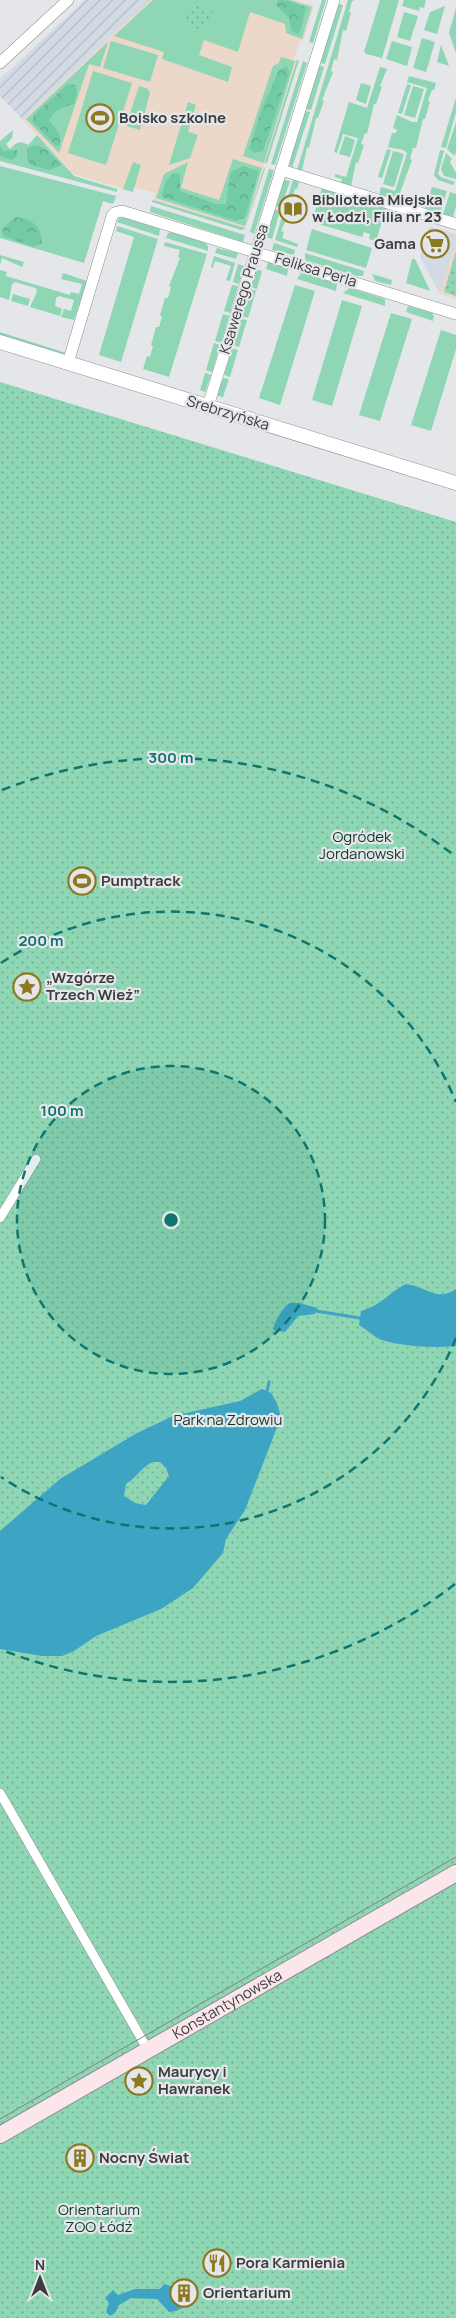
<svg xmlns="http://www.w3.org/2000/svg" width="456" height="2318" font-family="Manrope,sans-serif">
	<defs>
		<pattern id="industrial-furrows" width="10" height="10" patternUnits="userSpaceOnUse" patternTransform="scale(1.25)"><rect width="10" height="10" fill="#d2dae3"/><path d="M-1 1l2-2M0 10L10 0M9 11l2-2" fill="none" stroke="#b5bcc4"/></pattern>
		<pattern id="forest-crowns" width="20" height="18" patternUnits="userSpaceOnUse" patternTransform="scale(1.25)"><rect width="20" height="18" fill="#72cba4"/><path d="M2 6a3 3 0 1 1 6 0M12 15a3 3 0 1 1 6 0" fill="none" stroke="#5fa687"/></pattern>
		<pattern id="park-dots" width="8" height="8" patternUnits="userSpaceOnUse" patternTransform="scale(1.25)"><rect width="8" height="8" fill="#8ed6b4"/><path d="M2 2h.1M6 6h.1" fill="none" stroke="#75af94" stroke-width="1.8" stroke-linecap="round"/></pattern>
	</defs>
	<rect width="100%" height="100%" fill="#e4e6ea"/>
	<path fill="#d2dae3" d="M429,227l27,7v8l-16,52 -20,-37z"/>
	<path fill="url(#industrial-furrows)" d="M85,0h65l-127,120 -23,-24v-17z"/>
	<g fill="#ecd8c9">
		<path d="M150,0h145l19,6 -11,35 -3,-1 -6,19 3,1 -52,168 -92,-28 2,-7 -21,-6 -1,5 -60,-18 -50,-54z"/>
		<path d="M456,242v57l-16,-5z"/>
	</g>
	<g fill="#8ed6b4">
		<path d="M153,0h137l22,7 -10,32 -16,-6 -1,-9 -35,-12 -12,40 -34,-12 -5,15 33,12 -4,15 -66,-23 2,-7 -50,-16z"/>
		<path d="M322,0h4l-13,43 -4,-1z"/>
		<path d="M348,0h7l-3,1 -3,11 2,1 -5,18 -3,-1 -6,30 -3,-1 -3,12 2,1 -11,28 2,1 -6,17h-2l-7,30 -2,-1 -5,24 -5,-1z"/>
		<path d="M380,0h19l-17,58 -16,-4 -2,-2z"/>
		<path d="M404,0h22l-2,8 -4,-1 -1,4 -17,-5z"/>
		<path d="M339,4l4,1 -18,59 -5,-1z"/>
		<path d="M445,6l-8,28 -13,-4 6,-18z"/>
		<path d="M456,8v45l-7,-20z"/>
		<path d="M404,12l14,4 -8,25 -13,-4z"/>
		<path d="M422,38l13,4 -9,30 -13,-4z"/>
		<path d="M111,41l47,14 -8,27 -47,-14z"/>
		<path d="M392,41l20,6 -5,19 -21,-7z"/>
		<path d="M108,42l-8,25 -11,-3 -30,89 -33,-34z"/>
		<path d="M441,45l8,21 -12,-4z"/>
		<path d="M281,57l14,4 -31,102 -21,-7 30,-90 6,-3z"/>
		<path d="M297,60h2l-32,103h-2z"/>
		<path d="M303,61l4,2 -32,102 -4,-1z"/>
		<path d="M319,65l5,2 -13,43 -5,-1z"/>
		<path d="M380,67l7,2 -7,17 2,1 -6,17h-2l-7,30 -2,-1 -4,11 3,1 -6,18 -2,-1 -5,24 -10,-3 1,-4 -7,-2v-3l11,3 12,-39 -15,-4 -6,19 -3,-1 15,-50 18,6z"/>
		<path d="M93,71l39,12 -26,82 -38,-12z"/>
		<path d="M409,76l27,7 -2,7h-2l-4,11 2,1 -5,17h-2l-7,29h-3l-3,11 2,1 -15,41 -18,-6 2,-8 14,4 12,-38 -4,-3 -15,-3 4,-14h4l1,-3 -4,-2 4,-13 15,7h5l10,-34 -20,-6z"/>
		<path d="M361,83l10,3 -5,18 -10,-4z"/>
		<path d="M407,84l4,1 -9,29 -4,-1z"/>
		<path d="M139,86l9,3 2,4 -10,37 -14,-4z"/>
		<path d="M413,86l11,3 -9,29 -11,-3z"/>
		<path d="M456,98v14l-10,36 -5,-1z"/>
		<path d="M188,102l8,3 -8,27 10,3 -8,23 -21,7z"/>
		<path d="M305,111l5,1 -18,56 -3,-4z"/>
		<path d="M456,122v31l-2,3 -7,-7z"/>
		<path d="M13,130l-1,8 -6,6 4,5c7,-7 10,-9 18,-4l9,-10 37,41 43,13v3l-117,-31v-20z"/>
		<path d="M345,136l10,4 -5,17 -11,-3z"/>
		<path d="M387,149l4,1 -9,28 -4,-1z"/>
		<path d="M440,150l4,1 -6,23 3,3 14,5 -2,3 -15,-5 -4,-5z"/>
		<path d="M393,151l11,3 -10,33 -11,-3z"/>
		<path d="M446,153l6,6 -2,3 6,11v6l-12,-3 -3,-7z"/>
		<path d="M233,159l29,9 -17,58 -89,-28 8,-24 24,-12 -7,26 38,12z"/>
		<path d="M133,162l8,3 -8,27 -10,-3z"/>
		<path d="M0,166l116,30 -3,8 -10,-3 -19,62 -84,-25z"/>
		<path d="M264,168l1,1 -20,60 -4,1 -89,-28 1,-2 92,28z"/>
		<path d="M269,169l5,1 -20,64 -4,-2z"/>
		<path d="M284,180l6,1 -9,27 -5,-2z"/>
		<path d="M293,180l6,2 -2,7h-2l-5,15 2,1 -11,26 3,1 -2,6 16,6 -1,3 -22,-7z"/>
		<path d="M432,187l15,4 -7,22 -15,-5z"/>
		<path d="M322,188l64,20 -10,33 -7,-2 1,-5 -6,-2 -2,5 -50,-15z"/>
		<path d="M450,192l6,2v12l-3,11 -10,-3z"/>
		<path d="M151,206l94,29 -2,7 -93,-30z"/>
		<path d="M275,209l5,2 -8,28 -6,-2z"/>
		<path d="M119,218h6l35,11 -1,7 -42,-14z"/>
		<path d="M117,226l41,13 -37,123 -22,-7 35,-118 -18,-6z"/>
		<path d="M312,229l60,19 -6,20 -60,-18z"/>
		<path d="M172,232l33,11 3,3v5l-42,-13 2,-5z"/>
		<path d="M165,242l42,12 -38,123 -26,-8 4,-13 3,1 3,-11 -2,-1 5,-18h3l3,-10 -2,-2 5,-17h3l3,-11 -2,-1 11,-28 -2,-1 2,-7 -16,-4z"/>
		<path d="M274,243l21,7 -1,5 -22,-5z"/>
		<path d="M217,248l21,5 -2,6 -21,-6z"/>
		<path d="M305,253l59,18 -1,5h-6l-52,-16z"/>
		<path d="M0,255l24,7 -2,5 -20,-9 -2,7z"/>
		<path d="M214,256l21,7 -5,18 -4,-1 5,-14 -16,-5 -2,7 -2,-1z"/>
		<path d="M412,259h3l15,32 -24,-8z"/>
		<path d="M268,262l20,6 -1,8 -21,-7z"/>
		<path d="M238,264l6,2 -5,18 -6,-2z"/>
		<path d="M256,269l6,2 -5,18 -7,-2z"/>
		<path d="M0,270l7,2 -1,4 64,19 1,-3 8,2 3,-10 -21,-5 2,-6 24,8 -13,39 -13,-3 3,-8 7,2 3,-11 -15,-4 -3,2 -1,8 7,3 -2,7 -30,-9 7,-15 -1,-4 -21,-6 -3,2 -3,16 -9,-3z"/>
		<path d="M302,272l35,12 -1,7 -39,-12z"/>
		<path d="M372,274l20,6 -1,5 -16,-4z"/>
		<path d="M232,285l6,1 -8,27 -6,-2z"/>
		<path d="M295,285l20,6 -35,114 -21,-7z"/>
		<path d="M350,288l35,11v7l-42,-13z"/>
		<path d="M250,289l6,2 -8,27 -6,-2z"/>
		<path d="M13,294l17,5 -2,7 -17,-5z"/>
		<path d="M342,300l20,6 -30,100 -20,-6z"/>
		<path d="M408,306l24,7 2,3 -1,5 -27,-9z"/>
		<path d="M391,313l21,6 -32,102 -21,-6z"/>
		<path d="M223,314l6,2 -8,27 -6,-2z"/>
		<path d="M241,319l6,1 -8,27 -6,-2z"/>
		<path d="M441,330l15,5v14l-25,82 -20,-6z"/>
		<path d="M0,332l66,21 -2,2 -64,-20z"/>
		<path d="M214,343l6,2 -8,27 -6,-2z"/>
		<path d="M232,348l6,2 -8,27 -6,-2z"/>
		<path d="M205,373l6,2 -6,17 -5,-2z"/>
		<path d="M223,378l6,1 -6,18 -5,-1 -1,-3z"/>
	</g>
	<g fill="url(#forest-crowns)">
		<path d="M278,0l10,1 18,6 -5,22 -4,5 -6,-4 -2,-12 -13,-13z"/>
		<path d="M287,66l2,8 -26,77 -8,2 -6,-4 12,-38 18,-41z"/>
		<path d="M68,84l8,1 1,9 -3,10c-12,3 -20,5 -25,17 8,8 12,12 11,24l-4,1 -24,-25 2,-6z"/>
		<path d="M34,145c11,0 20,12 27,20l-11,5 -20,-5 -3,-7v-9z"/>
		<path d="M0,146l3,5 14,-1v6l-5,4 -12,-4z"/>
		<path d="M243,166l16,5 -14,46 -9,4 -74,-24c1,-11 4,-17 12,-24l6,1v17l36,13h10l4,-29 3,-4z"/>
		<path d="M16,217c17,3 25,9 26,26l-9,4 -29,-11 -2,-7z"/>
	</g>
	<g fill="url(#park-dots)">
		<path d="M197,5l16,6 -6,16 -7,-1 -1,6 -9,-3 2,-6 -7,-2 4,-12 5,2z"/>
		<path d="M338,206l23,7 -2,8 -23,-7z"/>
		<path d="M456,251v45l-12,-4z"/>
		<path d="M0,382l456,140v1796h-456z"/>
	</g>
	<g fill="#3da5c3" fill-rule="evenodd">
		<path d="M406,1284c18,1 31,19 50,5v57c-24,2 -51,1 -74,-6 -8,-3 -16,-11 -23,-15l2,-14c21,-6 27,-18 45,-27z"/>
		<path d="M290,1303h10l17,5 -2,6 -17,2 -13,16 -12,-2c1,-7 10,-24 17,-27z"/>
		<path d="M262,1389l9,4 6,10 4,14 -36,93 -19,29 -3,14 -30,35 -32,21 -65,27 -22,15 -12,5h-20l-42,-7v-118l60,-52 77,-46 36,-17 67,-15zM152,1462h8l6,6 3,8 -23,29 -11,-2 -11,-7 2,-12c10,-6 15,-16 26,-22z"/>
		<path d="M164,2284l7,2 4,-2 13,21 -12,6 -7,1 -12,-13 -26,-1 -12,7 -4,8 -5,3 -4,-4 3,-9 -4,-5 8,-8 5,5 17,-6h25z"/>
	</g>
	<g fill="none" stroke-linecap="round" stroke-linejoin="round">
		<g stroke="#3da5c3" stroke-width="3">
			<path d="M316,1311l44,7"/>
			<path d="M267,1391l2,-9"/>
		</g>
		<g stroke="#8c8f92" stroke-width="10">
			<g id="pedestrian">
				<path d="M0,1218l36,-59"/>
				<path d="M0,1793l148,257"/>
			</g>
		</g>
		<g stroke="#8c8f92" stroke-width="12">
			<g id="minor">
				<path d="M0,63l68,-63"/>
				<path d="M281,170l175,54"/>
				<path d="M68,363l44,-147 2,-3 8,-2 334,103"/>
				<path d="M208,406l126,-406"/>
			</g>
		</g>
		<g stroke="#8c8f92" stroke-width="15">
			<path id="tertiary" d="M0,342l456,141"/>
		</g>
		<g stroke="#8c8f92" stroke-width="18">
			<g id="secondary">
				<path id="s1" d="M0,2135l456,-262"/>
			</g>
		</g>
		<use href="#pedestrian" stroke="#fff" stroke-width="9"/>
		<use href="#minor" stroke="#fff" stroke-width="11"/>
		<use href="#tertiary" stroke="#fff" stroke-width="14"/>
		<use href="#secondary" stroke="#fbe6ec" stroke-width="16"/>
		<path stroke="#818284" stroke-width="1" d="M0,2119l456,-262"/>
	</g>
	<circle cx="171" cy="1220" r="154" fill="#0f766e" fill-opacity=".12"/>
	<g fill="none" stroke="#0f766e" stroke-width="2.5" stroke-dasharray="9 6">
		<circle cx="171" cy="1220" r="154"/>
		<path d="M456 1338A308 308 0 0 1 1 1477M1 963A308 308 0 0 1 456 1102"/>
		<path d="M455 1584A462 462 0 0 1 2 1650M2 790A462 462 0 0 1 455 856"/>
	</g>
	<defs>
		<g id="stadium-ring" transform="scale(1.4375)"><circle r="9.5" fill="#e4e6ea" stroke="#8d791f" stroke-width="1.5"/><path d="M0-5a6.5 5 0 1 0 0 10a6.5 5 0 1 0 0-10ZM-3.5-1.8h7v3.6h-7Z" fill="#8d791f"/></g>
		<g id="library-ring" transform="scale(1.4375)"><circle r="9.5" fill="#e4e6ea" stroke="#8d791f" stroke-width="1.5"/><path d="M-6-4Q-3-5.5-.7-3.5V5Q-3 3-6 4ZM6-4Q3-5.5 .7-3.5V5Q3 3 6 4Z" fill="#8d791f"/></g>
		<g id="supermarket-ring" transform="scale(1.4375)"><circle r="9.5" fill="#e4e6ea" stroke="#8d791f" stroke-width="1.5"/><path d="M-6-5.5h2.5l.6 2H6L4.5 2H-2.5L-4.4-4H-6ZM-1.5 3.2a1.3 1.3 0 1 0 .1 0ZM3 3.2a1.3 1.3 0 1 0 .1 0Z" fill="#8d791f"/></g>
		<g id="sight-ring" transform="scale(1.4375)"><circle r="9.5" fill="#e4e6ea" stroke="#8d791f" stroke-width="1.5"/><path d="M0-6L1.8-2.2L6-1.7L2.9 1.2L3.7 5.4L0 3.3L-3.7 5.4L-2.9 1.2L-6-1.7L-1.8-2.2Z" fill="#8d791f"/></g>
		<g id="building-ring" transform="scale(1.4375)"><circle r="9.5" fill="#e4e6ea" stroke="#8d791f" stroke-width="1.5"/><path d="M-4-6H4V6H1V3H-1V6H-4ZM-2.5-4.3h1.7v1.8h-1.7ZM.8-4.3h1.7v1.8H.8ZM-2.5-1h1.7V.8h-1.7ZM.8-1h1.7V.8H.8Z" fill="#8d791f"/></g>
		<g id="restaurant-ring" transform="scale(1.4375)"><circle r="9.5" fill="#e4e6ea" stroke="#8d791f" stroke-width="1.5"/><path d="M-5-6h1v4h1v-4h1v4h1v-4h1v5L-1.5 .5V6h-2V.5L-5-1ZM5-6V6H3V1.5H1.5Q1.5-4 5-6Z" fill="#8d791f"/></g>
	</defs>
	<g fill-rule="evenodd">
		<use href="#stadium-ring" x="100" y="118"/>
		<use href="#library-ring" x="293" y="209"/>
		<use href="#supermarket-ring" x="435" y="244"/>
		<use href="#stadium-ring" x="82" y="881"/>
		<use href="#sight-ring" x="27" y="987"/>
		<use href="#sight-ring" x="139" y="2081"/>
		<use href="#building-ring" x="80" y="2158"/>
		<use href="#restaurant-ring" x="217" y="2263"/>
		<use href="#building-ring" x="184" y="2293"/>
	</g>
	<g text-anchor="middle" stroke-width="4.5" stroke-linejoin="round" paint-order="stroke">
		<g font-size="15" font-weight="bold" fill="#3c3d3e" stroke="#e4e6ea" text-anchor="start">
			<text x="119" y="123">Boisko szkolne</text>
			<text x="312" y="205">Biblioteka Miejska<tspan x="312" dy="17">w Łodzi, Filia nr 23</tspan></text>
			<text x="416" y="249" text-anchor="end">Gama</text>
			<text x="101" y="886">Pumptrack</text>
			<text x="46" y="983">„Wzgórze<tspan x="46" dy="17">Trzech Wież”</tspan></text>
			<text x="158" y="2077">Maurycy i<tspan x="158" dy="17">Hawranek</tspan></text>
			<text x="99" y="2163">Nocny Świat</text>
			<text x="236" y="2268">Pora Karmienia</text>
			<text x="203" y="2298">Orientarium</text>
		</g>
		<g font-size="15" fill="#3c3d3e" stroke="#e4e6ea">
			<text transform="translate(316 270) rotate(17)" y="5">Feliksa Perla</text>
			<text transform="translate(244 289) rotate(-73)" y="5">Ksawerego Praussa</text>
			<text transform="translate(228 413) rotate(17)" y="5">Srebrzyńska</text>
			<text dy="5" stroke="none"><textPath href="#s1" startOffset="262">Konstantynowska</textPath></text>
		</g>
		<g font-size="15" fill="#103828" stroke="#e4e6ea">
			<text x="362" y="842">Ogródek<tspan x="362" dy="17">Jordanowski</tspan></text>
			<text x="228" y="1425">Park na Zdrowiu</text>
			<text x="99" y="2215">Orientarium<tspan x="99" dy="17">ZOO Łódź</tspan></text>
		</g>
	</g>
	<circle cx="171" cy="1220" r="8" fill="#0f766e" stroke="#e4e6ea" stroke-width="2.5"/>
	<g font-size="15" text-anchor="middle" font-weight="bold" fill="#0f766e" stroke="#e4e6ea" stroke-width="4.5" stroke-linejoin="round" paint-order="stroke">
		<text x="171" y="763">300 m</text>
		<text x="41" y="946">200 m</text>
		<text x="62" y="1116">100 m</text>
	</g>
	<g transform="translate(40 2278)" stroke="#e4e6ea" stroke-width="4" paint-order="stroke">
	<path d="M0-4L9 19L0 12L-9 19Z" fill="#3c3d3e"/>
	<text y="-8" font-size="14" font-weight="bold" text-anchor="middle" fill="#3c3d3e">N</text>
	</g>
</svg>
